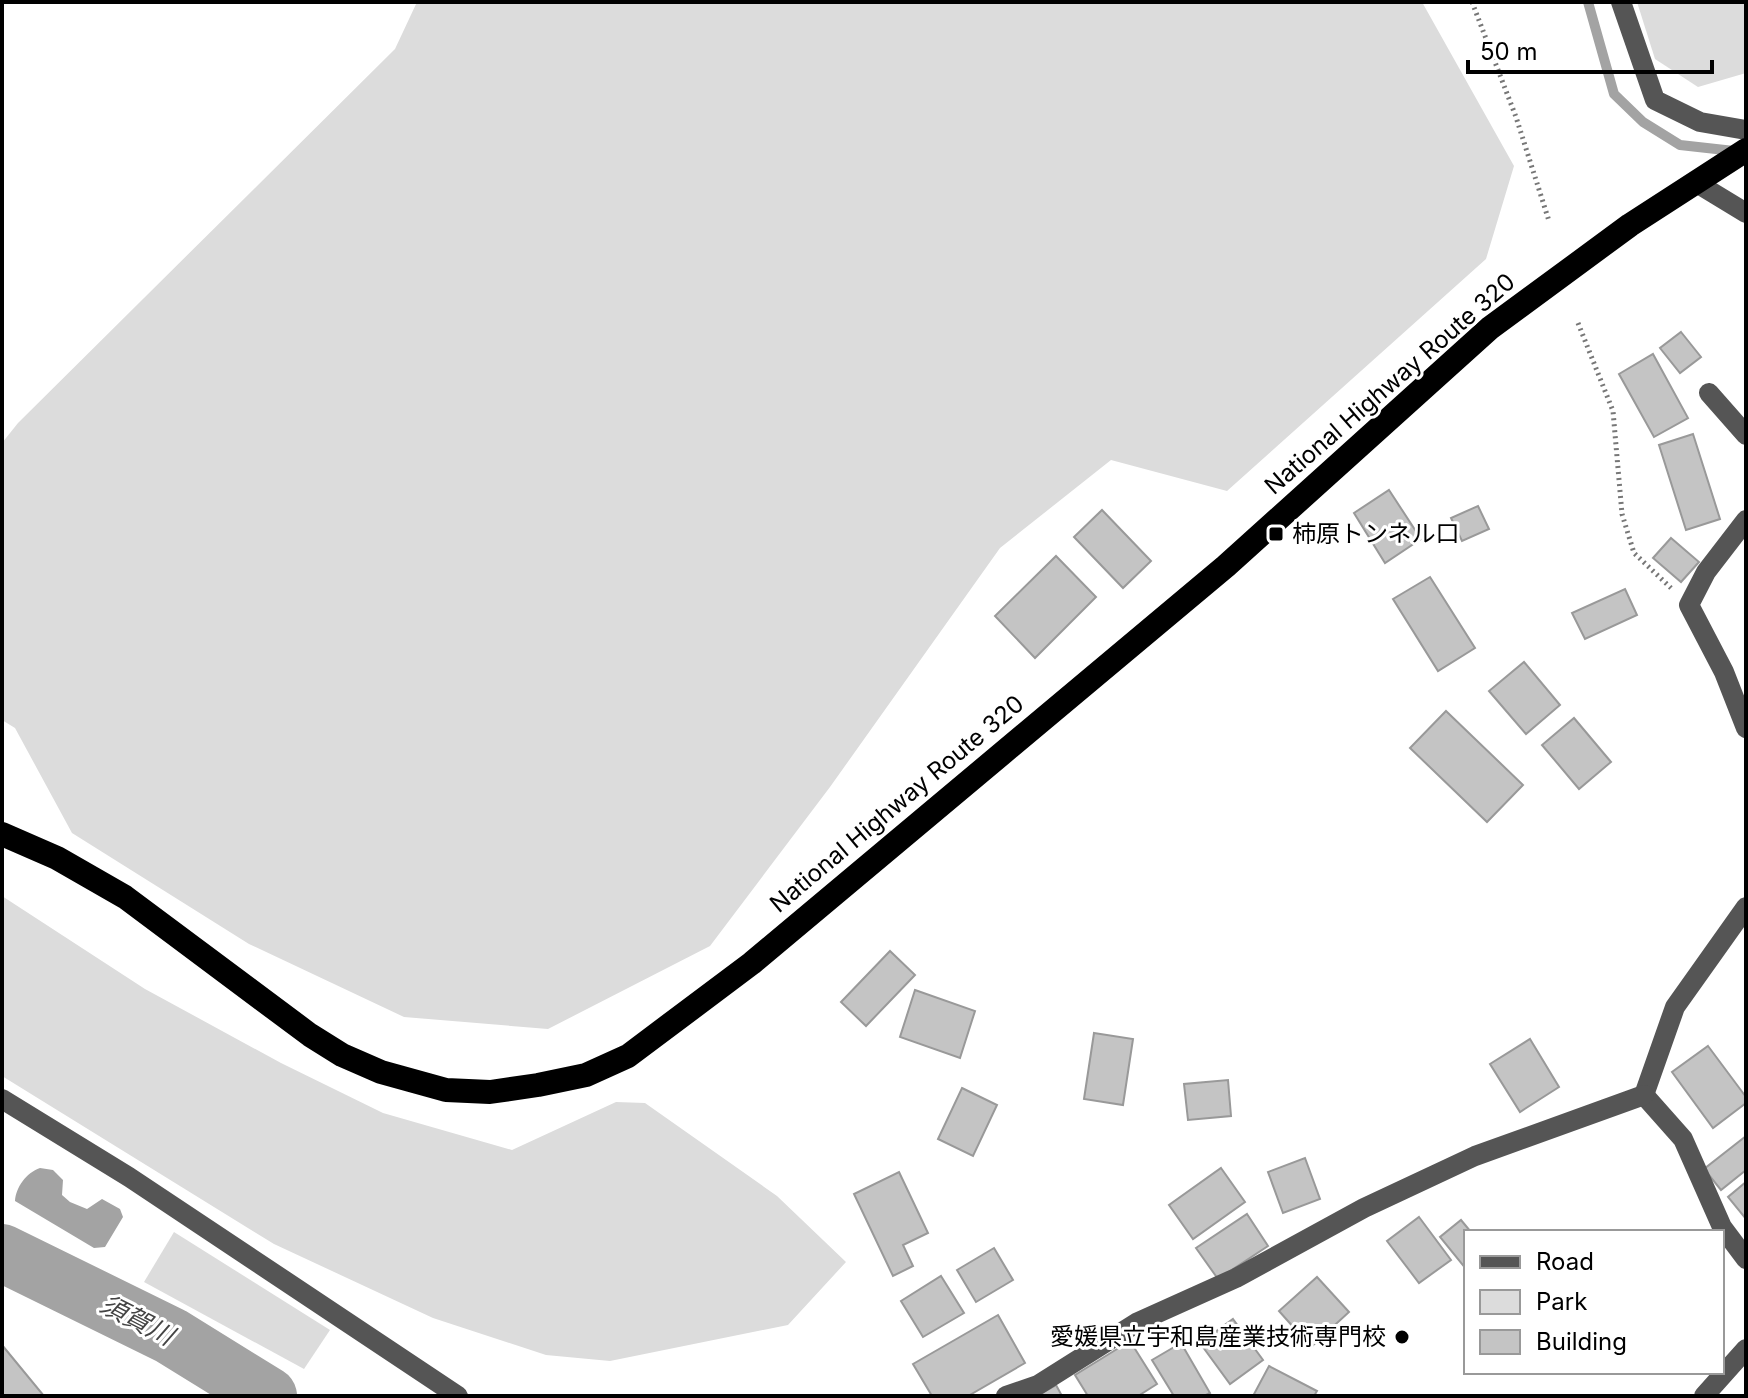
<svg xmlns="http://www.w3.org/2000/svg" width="1748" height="1398" font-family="Inter,'Noto Sans JP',sans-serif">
	<rect width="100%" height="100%" fill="#fff"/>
	<g fill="#dcdcdc">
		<path d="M417,2h1005l92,164 -28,93 -259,232 -116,-31 -111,88 -170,239 -120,159 -162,83 -144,-12 -155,-73 -177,-111 -57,-105 -13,-8v-277l16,-20 377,-374z"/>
		<path d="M1637,2h109v71l-48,14 -43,-28z"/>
		<path d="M2,896l143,93 136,74 102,50 129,37 104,-48 29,1 132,93 69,66 -58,63 -178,36 -64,-6 -113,-37 -159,-74 -272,-168z"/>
		<path d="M174,1232l156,98 -26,39 -160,-87z"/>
	</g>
	<path fill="#a3a3a3" d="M40,1168l13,2 10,10 -1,15 8,7 17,7 15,-10 18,10 3,8 -18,30 -11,1 -79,-47c1,-14 11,-28 25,-33z"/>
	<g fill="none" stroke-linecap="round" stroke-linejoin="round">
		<path stroke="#a3a3a3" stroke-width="10" d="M1588,2l26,92 29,28 37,23 54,6"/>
		<path stroke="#a3a3a3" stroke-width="58" d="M2,1253l169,83 97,60"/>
	</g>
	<g fill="#c4c4c4" stroke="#999" stroke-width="2">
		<path d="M1681,332l20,25 -21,16 -20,-25z"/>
		<path d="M1653,354l35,64 -34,19 -35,-63z"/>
		<path d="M1693,434l27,85 -34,11 -27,-85z"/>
		<path d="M1389,490l32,49 -36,24 -31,-50z"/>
		<path d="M1478,506l11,23 -27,12 -11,-23z"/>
		<path d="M1102,510l49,51 -28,27 -49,-51z"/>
		<path d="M1671,538l28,24 -18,20 -28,-24z"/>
		<path d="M1056,556l40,41 -61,61 -40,-42z"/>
		<path d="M1430,577l45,71 -37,23 -45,-72z"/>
		<path d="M1625,589l12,26 -52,24 -13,-26z"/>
		<path d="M1524,662l36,43 -34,29 -37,-43z"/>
		<path d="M1446,711l77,74 -36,37 -77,-74z"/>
		<path d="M1574,718l37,44 -32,27 -37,-44z"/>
		<path d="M890,951l25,24 -49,51 -25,-24z"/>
		<path d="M915,990l60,21 -15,47 -60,-21z"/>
		<path d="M1094,1033l39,6 -10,66 -39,-6z"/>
		<path d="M1530,1039l29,48 -39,25 -30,-48z"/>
		<path d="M1708,1046l38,51v6l-33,25 -41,-56z"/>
		<path d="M1228,1080l3,36 -43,4 -4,-36z"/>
		<path d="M962,1088l35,17 -24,51 -35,-17z"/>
		<path d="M1746,1136v34l-25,20 -17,-21z"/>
		<path d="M1305,1158l15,41 -37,14 -15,-41z"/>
		<path d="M1221,1168l24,34 -52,37 -24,-34z"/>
		<path d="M899,1172l29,61 -25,12 10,21 -20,10 -39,-82z"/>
		<path d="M1746,1182v37l-18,-22z"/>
		<path d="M1247,1214l21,32 -50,33 -22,-31z"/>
		<path d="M1419,1217l32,43 -32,23 -32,-42z"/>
		<path d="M1461,1220l10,12h-5v37l-26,-32z"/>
		<path d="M994,1248l19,32 -37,22 -19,-32z"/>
		<path d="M941,1276l23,37 -41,24 -22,-36z"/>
		<path d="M1317,1277l32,35 -38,35 -32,-36z"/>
		<path d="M998,1315l27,48 -57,33h-36l-19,-32z"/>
		<path d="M1233,1319l30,41 -33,24 -30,-41z"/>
		<path d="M1130,1341l27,43 -19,12h-50l-13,-21z"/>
		<path d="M1181,1343l29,50 -6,3h-30l-22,-36z"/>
		<path d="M2,1345l42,51h-42z"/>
		<path d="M1269,1366l48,25 -3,5h-61z"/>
		<path d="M1056,1385l6,11h-26z"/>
	</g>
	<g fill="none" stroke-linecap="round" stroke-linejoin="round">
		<g stroke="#777" stroke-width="5" stroke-dasharray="2 4" stroke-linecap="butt">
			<path d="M1472,2l44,115 33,104"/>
			<path d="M1578,323l35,88 9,103 12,39 37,35"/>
		</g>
		<g stroke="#555" stroke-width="20">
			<path d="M1621,2l34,98 45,22 46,8"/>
			<path d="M1695,182l51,31"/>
			<path d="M1709,393l37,42"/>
			<path d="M1746,520l-40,52 -17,33 35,67 22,56"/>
			<path d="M1644,1095l31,-88 71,-100"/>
			<path d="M1644,1095l39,44 39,88 24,32"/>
			<path d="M2,1099l127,78 329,219"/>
			<path d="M1006,1396l32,-11 100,-63 98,-44 128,-70 111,-52 169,-61"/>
			<path d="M1704,1396l42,-47"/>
		</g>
		<path stroke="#000" stroke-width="24" d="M2,834l55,24 68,39 185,138 32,20 39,17 65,18 44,2 48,-7 48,-10 42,-19 124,-93 474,-397 264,-238 140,-103 116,-75"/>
	</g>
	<g fill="#000" stroke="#fff" stroke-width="3">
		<rect x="1268" y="526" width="16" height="16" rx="4"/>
		<circle cx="1402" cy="1337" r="8"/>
	</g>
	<g text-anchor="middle" stroke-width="6" stroke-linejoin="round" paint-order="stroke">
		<g font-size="24" fill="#000" stroke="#fff">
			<text transform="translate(1390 384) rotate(-41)" y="8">National Highway Route 320</text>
			<text transform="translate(897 804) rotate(-40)" y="8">National Highway Route 320</text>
		</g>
		<g font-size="24" fill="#000" stroke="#fff" text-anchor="start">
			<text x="1292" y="542">柿原トンネル口</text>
			<text x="1386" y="1345" text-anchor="end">愛媛県立宇和島産業技術専門校</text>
		</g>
		<g font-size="26" font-style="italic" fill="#444" stroke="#fff">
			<text transform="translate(137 1320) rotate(27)" y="9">須賀川</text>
		</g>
	</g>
	<rect width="1748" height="1398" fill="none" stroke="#000000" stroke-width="8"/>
	<rect x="1464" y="1230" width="260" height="144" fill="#ffffff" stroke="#999999" stroke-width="2"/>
	<rect x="1480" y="1256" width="40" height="12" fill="#555555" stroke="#999999" stroke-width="2"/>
	<text x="1536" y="1270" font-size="24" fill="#000000">Road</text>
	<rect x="1480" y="1290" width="40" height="24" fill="#dcdcdc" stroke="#999999" stroke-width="2"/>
	<text x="1536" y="1310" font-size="24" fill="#000000">Park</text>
	<rect x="1480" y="1330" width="40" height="24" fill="#c4c4c4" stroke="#999999" stroke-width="2"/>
	<text x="1536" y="1350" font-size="24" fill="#000000">Building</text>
	<path d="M1468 60v12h244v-12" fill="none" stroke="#000000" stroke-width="4"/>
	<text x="1480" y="60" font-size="24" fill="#000000" stroke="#ffffff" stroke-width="6" paint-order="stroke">50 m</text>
</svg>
